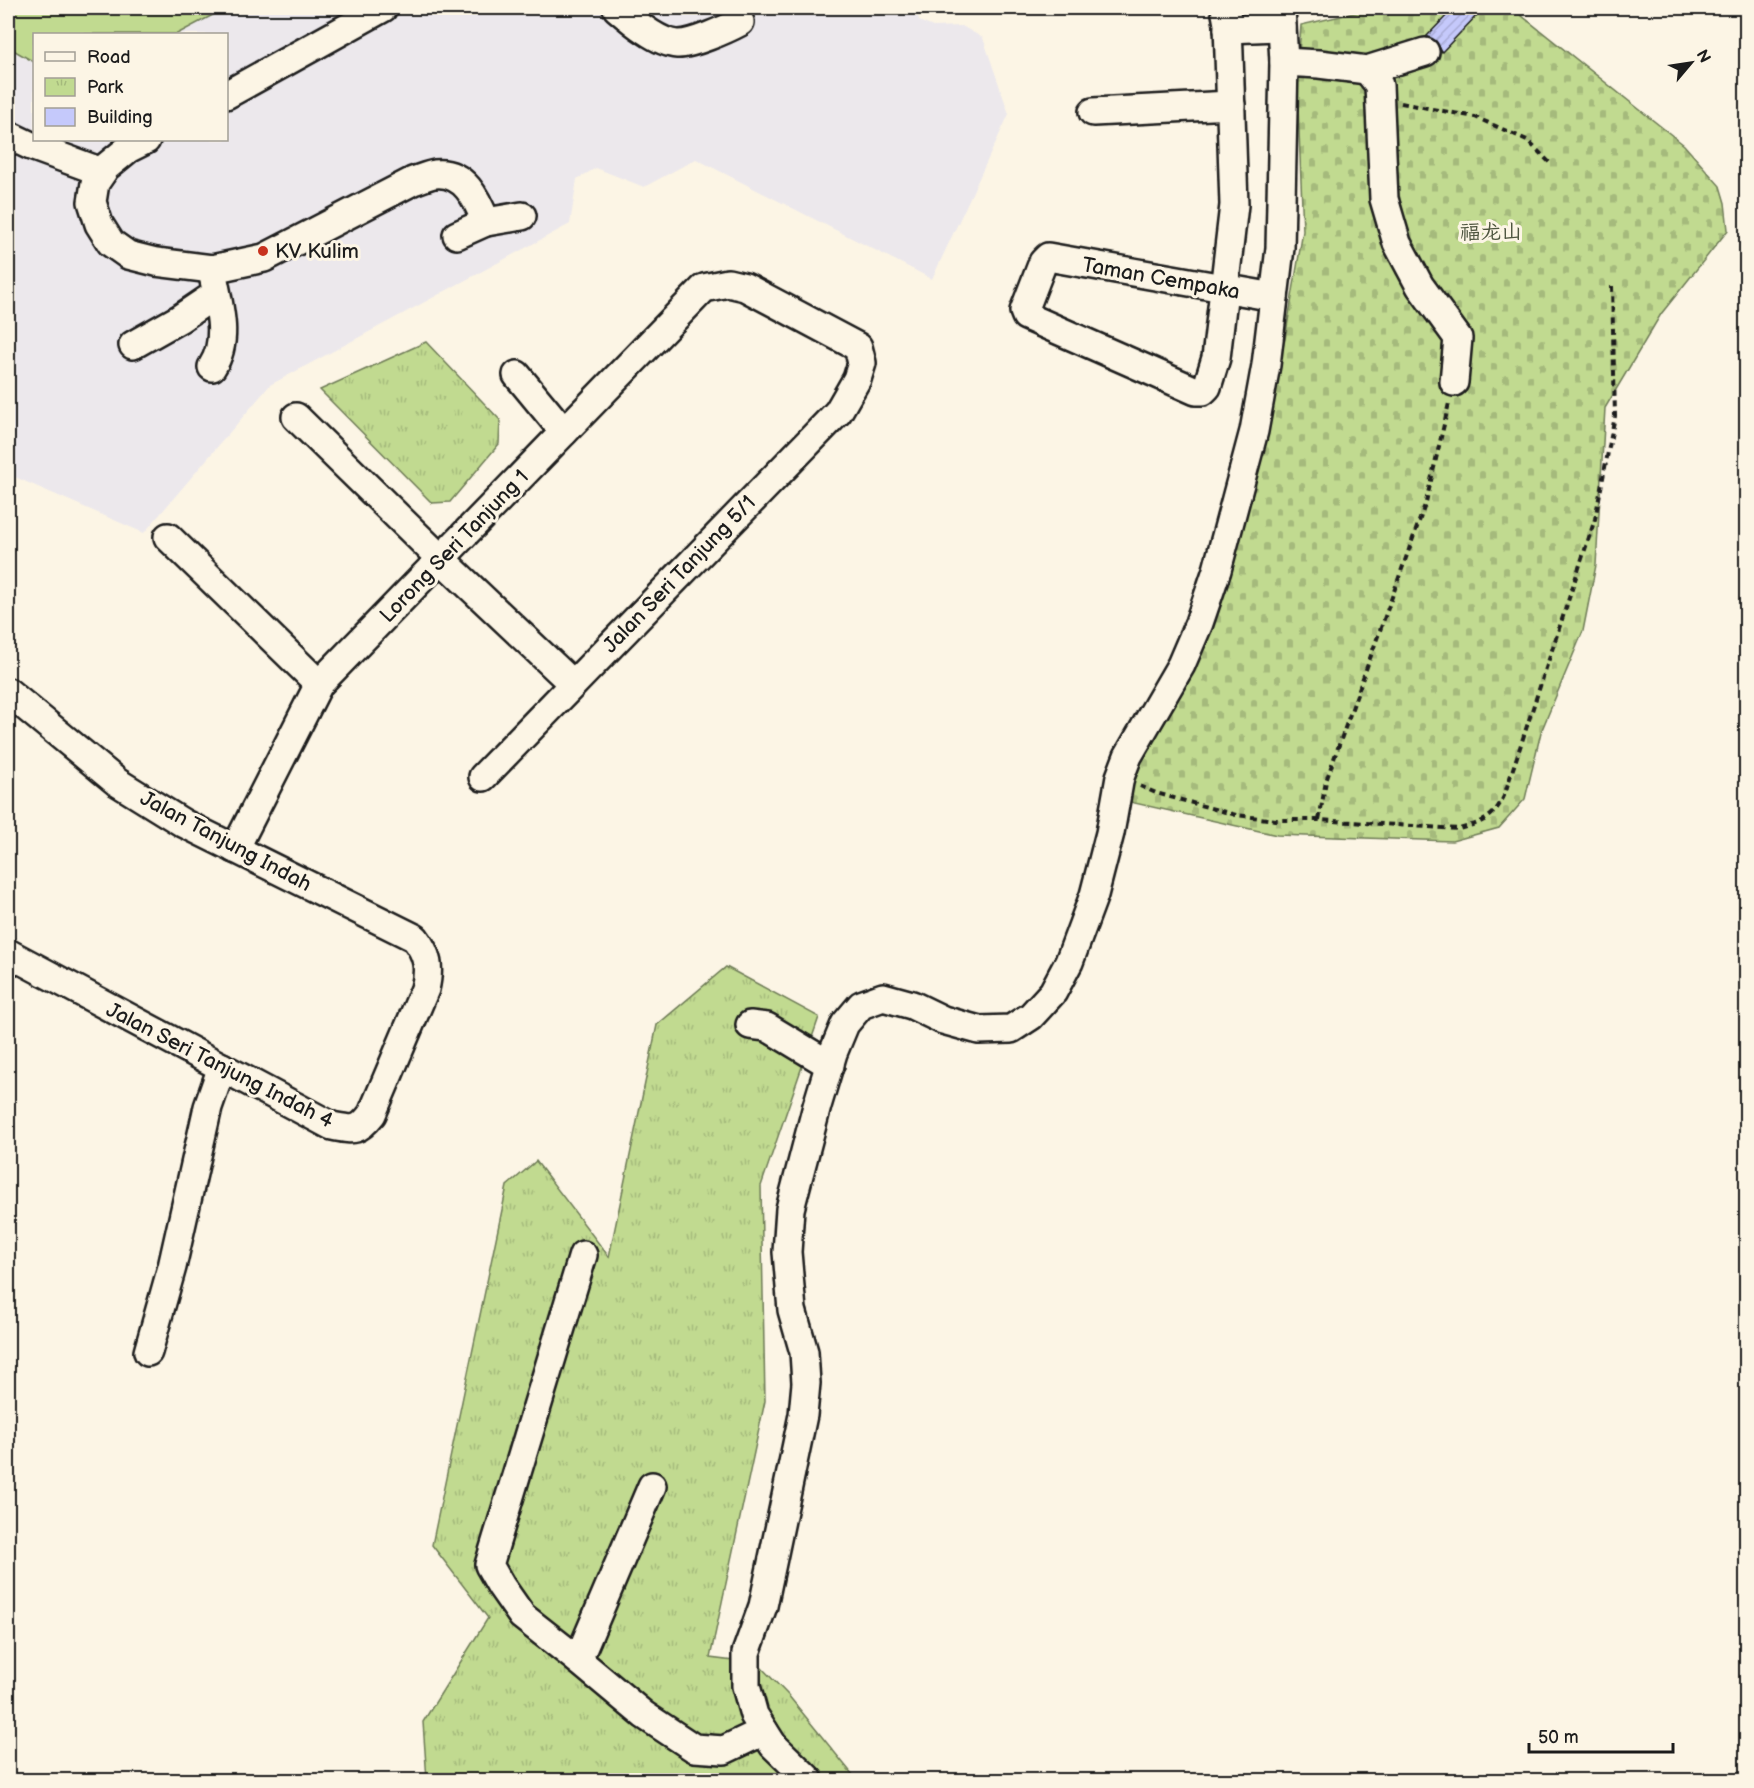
<svg xmlns="http://www.w3.org/2000/svg" width="1754" height="1788" font-family="'Balsamiq Sans','LXGW WenKai TC',sans-serif">
	<defs>
		<pattern id="cemetery-stones" width="16" height="16" patternUnits="userSpaceOnUse" patternTransform="scale(1.5)"><rect width="16" height="16" fill="#c1da90"/><path d="M2 7V4a2 2 0 0 1 4 0v3zM10 15v-3a2 2 0 0 1 4 0v3z" fill="#a5ba7c"/></pattern>
		<pattern id="park-tufts" width="24" height="20" patternUnits="userSpaceOnUse" patternTransform="scale(1.5)"><rect width="24" height="20" fill="#c1da90"/><path d="M3 7l-1-3M5 7V3M7 7l1-3M15 17l-1-3M17 17v-4M19 17l1-3" fill="none" stroke="#a5ba7c"/></pattern>
		<pattern id="building-hatch" width="6" height="6" patternUnits="userSpaceOnUse" patternTransform="scale(1.5)"><rect width="6" height="6" fill="#c5c9fb"/><path d="M-1 1l2-2M0 6l6-6M5 7l2-2" fill="none" stroke="#a9acd7"/></pattern>
	</defs>
	<rect width="100%" height="100%" fill="#fcf5e5"/>
	<filter id="ink" filterUnits="userSpaceOnUse"><feTurbulence type="fractalNoise" baseFrequency=".0167" numOctaves="2"/><feDisplacementMap in="SourceGraphic" scale="12" xChannelSelector="R" yChannelSelector="G"/><feConvolveMatrix kernelMatrix="1 2 1 2 8 2 1 2 1" color-interpolation-filters="sRGB"/></filter>
	<g filter="url(#ink)">
		<path fill="#ece8ec" fill-rule="evenodd" d="M8,8h909l2,13 14,6 29,-1 21,12 26,76 -77,165 -236,-120 -52,28 -48,-19 -19,11 -7,45 -300,161 -126,148 -136,-59zM34,34h192v106h-192z"/>
		<path fill="url(#cemetery-stones)" stroke="#6e7b56" stroke-width="1.5" d="M1376,8h136l172,137 36,41 5,17 3,27 -67,84 -56,94 -9,157 -13,66 -42,101 -16,67 -26,29 -47,13 -175,-6 -147,-33 3,-37 102,-213 50,-213 18,-108 -6,-149 4,-57z"/>
		<g fill="url(#park-tufts)" stroke="#6e7b56" stroke-width="1.5">
			<path d="M426,342l74,78 -1,24 -49,58 -18,1 -112,-113z"/>
			<path d="M726,967l93,50 -58,169 4,215 -55,257 48,6 30,31 69,85h-430l-4,-58 65,-104 -56,-73 75,-359 29,-25 73,96 48,-232z"/>
		</g>
		<path fill="#c1da90" stroke="#6e7b56" stroke-width="1.5" d="M8,8h218l-49,26h-143v28l-26,-15z"/>
		<path fill="url(#building-hatch)" stroke="#1c1c1c" stroke-width="1.5" d="M1454,8h15l8,7 -35,37 -6,-11 -10,-4z"/>
		<g fill="none" stroke-linecap="round" stroke-linejoin="round">
			<g stroke="#1c1c1c" stroke-width="32">
				<g id="minor">
					<path d="M617,8c14,12 41,35 60,36 14,1 50,-15 63,-22"/>
					<path d="M1225,8l3,16 6,181 -18,153 -9,29 -4,4h-7l-170,-75 -2,-5 19,-49 5,-5 226,40"/>
					<path d="M1228,29l54,-2"/>
					<path d="M1284,62l35,2 48,6 58,-18"/>
					<path d="M1367,70l12,15 5,114 13,44 23,43 38,52 -4,44"/>
					<path d="M226,95l157,-87"/>
					<path d="M1093,112l138,-7"/>
					<path d="M8,135l23,11 71,26"/>
					<path d="M146,140l-18,9 -22,18 -11,16 -3,19 7,22 12,19 17,12 28,7 56,7 52,-11 149,-77c7,-2 15,-6 22,-7 29,-3 42,25 51,48"/>
					<path d="M457,235l29,-13 36,-6"/>
					<path d="M133,345l46,-26 37,-25"/>
					<path d="M212,367c19,-29 5,-66 0,-98"/>
					<path d="M517,375l47,57"/>
					<path d="M296,417l145,142 132,125"/>
					<path d="M168,537l151,147"/>
					<path d="M8,692l109,90 66,41 232,115c13,17 15,30 10,51l-53,125c-14,18 -18,16 -40,12l-324,-173"/>
					<path d="M235,849l84,-165 385,-396 24,-5 17,4 113,60 4,16 -5,16 -19,33 -355,365"/>
					<path d="M750,1025l17,2 63,38"/>
					<path d="M583,1255l-94,310 12,21 21,30 56,44 66,55 50,33 30,2 40,-19"/>
					<path d="M148,1352l24,-85 36,-160 14,-40"/>
					<path d="M578,1660l74,-174"/>
					<path d="M809,1780l-36,-35 -19,-30 -8,-29v-33l17,-47 40,-191 3,-32 -2,-31 -12,-42 -5,-58 3,-43 27,-103 16,-53 12,-29 16,-19 22,-8 29,8 31,15 36,10 32,-1 20,-13 22,-24 16,-30 25,-67 16,-62 10,-56 8,-21 53,-91 18,-42 18,-53 37,-139 12,-66 14,-117 4,-186 -3,-54"/>
				</g>
			</g>
			<g stroke="#1c1c1c" stroke-width="4" stroke-dasharray="6 4.5" stroke-linecap="butt">
				<path d="M1401,103l74,14 52,23 24,24"/>
				<path d="M1140,786l16,7 80,22 40,5h43l140,9c24,-7 34,-10 45,-33l91,-277 20,-103 -3,-130"/>
				<path d="M1319,820l7,-39 100,-279 23,-99"/>
			</g>
			<use href="#minor" stroke="#fcf5e5" stroke-width="27"/>
		</g>
	</g>
	<circle fill="#c8321e" stroke="#fcf5e5" stroke-width="2" cx="263" cy="251" r="6"/>
	<g text-anchor="middle" stroke-width="6" stroke-linejoin="round" paint-order="stroke">
		<g font-size="21" fill="#4e553f" stroke="#fcf5e5">
			<text x="1491" y="239">福龙山</text>
		</g>
		<g font-size="21" fill="#1c1c1c" stroke="#fcf5e5" text-anchor="start">
			<text x="275" y="258">KV Kulim</text>
		</g>
		<g font-size="21" fill="#1c1c1c" stroke="#fcf5e5">
			<text transform="translate(1161 278) rotate(10)" y="7">Taman Cempaka</text>
			<text transform="translate(454 546) rotate(-46)" y="7">Lorong Seri Tanjung 1</text>
			<text transform="translate(679 574) rotate(-46)" y="7">Jalan Seri Tanjung 5/1</text>
			<text transform="translate(226 841) rotate(28)" y="7">Jalan Tanjung Indah</text>
			<text transform="translate(220 1065) rotate(27)" y="7">Jalan Seri Tanjung Indah 4</text>
		</g>
	</g>
	<rect width="1754" height="1788" fill="none" stroke="#fcf5e5" stroke-width="30"/>
	<rect x="15" y="15" width="1724" height="1758" fill="none" stroke="#1c1c1c" stroke-width="2" filter="url(#ink)"/>
	<rect x="33" y="33" width="195" height="108" fill="#fcf5e5" stroke="#a29e95" stroke-width="1.5"/>
	<rect x="45" y="52" width="30" height="9" fill="#fcf5e5" stroke="#a29e95" stroke-width="1.5"/>
	<text x="87" y="63" font-size="18" fill="#1c1c1c">Road</text>
	<rect x="45" y="78" width="30" height="18" fill="url(#park-tufts)" stroke="#a29e95" stroke-width="1.5"/>
	<text x="87" y="93" font-size="18" fill="#1c1c1c">Park</text>
	<rect x="45" y="108" width="30" height="18" fill="#c5c9fb" stroke="#a29e95" stroke-width="1.5"/>
	<text x="87" y="123" font-size="18" fill="#1c1c1c">Building</text>
	<g transform="translate(1691 63) rotate(61)" stroke="#fcf5e5" stroke-width="4.5" paint-order="stroke">
	<path d="M0-4.5L10 22L0 15L-10 22Z" fill="#1c1c1c"/>
	<text y="-9" font-size="16" font-weight="bold" text-anchor="middle" fill="#1c1c1c">N</text>
	</g>
	<path d="M1529 1743v9h144v-9" fill="none" stroke="#1c1c1c" stroke-width="3"/>
	<text x="1538" y="1743" font-size="18" fill="#1c1c1c" stroke="#fcf5e5" stroke-width="4.5" paint-order="stroke">50 m</text>
</svg>
